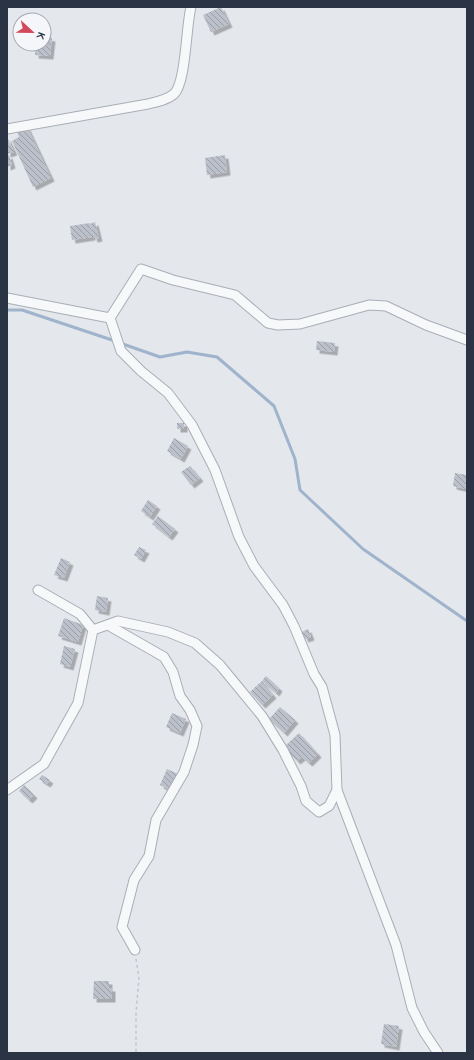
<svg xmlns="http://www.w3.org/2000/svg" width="474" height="1060" font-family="Karla,sans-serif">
	<defs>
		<pattern id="building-back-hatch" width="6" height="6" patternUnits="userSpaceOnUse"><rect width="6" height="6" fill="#bbc0ca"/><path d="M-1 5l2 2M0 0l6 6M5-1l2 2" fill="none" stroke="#989da6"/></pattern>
		<filter id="shadow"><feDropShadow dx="3.5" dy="3.5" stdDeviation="0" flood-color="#0004"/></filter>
	</defs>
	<rect width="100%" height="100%" fill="#e4e7ec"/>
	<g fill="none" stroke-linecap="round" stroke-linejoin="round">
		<g stroke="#9fb4cc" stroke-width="3">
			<path d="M7,310h15l93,31"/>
			<path d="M120,343l40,14 27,-5 30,5 57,49 21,53 5,31 63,59 104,72"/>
		</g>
	</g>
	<g fill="url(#building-back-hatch)" filter="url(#shadow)">
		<path d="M221,7l8,17 -18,8 -8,-17z"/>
		<path d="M44,37l8,1 -2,18 -15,-1 1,-11h8z"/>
		<path d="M27,127l24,51 -18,9 -21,-46 7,-4 -2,-6z"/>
		<path d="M7,137l7,15 -7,2z"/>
		<path d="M9,155l3,10 -5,2v-11z"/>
		<path d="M225,155l2,17 -20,3 -2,-17z"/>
		<path d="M95,222l4,16 -5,1 -4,-15z"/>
		<path d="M90,223l2,14 -20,3 -2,-14z"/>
		<path d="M317,341l18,2 -1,9 -18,-2z"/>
		<rect x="177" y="423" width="7" height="6"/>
		<path d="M174,438l14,8 -7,13 -14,-8z"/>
		<path d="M190,466l10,12 -9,7 -10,-13z"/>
		<path d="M455,473l12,2 -1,14 -13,-3z"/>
		<path d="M148,500l9,6 -7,11 -9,-6z"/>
		<path d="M158,516l17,13 -6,8 -17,-13z"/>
		<path d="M139,547l7,3 -5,9 -7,-4z"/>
		<path d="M61,558l9,4 -6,16 -10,-3z"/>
		<path d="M97,596l11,2 -2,14 -11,-2z"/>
		<path d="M64,618l19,7 -5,17 -20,-6z"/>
		<path d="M308,629l3,8 -6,2 -3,-7z"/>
		<path d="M64,646l11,3 -5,18 -10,-3z"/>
		<path d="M266,676l13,12 -3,5 -14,-12z"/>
		<path d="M262,681l11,14 -11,10 -12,-13z"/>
		<path d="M280,707l15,13 -11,13 -15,-14z"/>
		<path d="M172,713l14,6 -6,14 -14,-6z"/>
		<path d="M299,733l19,21 -9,9 -7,-6 -5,4 -13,-14z"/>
		<path d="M167,769l11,5 -7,16 -11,-5z"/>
		<path d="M42,775l8,5 -3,4 -8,-5z"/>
		<path d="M24,785l10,10 -5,5 -10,-9z"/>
		<path d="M94,981h15v7h3v11h-19z"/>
		<path d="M384,1024l15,2 -3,21 -15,-3z"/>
	</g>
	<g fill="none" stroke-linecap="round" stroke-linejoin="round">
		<g stroke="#a9aeb7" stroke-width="11">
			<g id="street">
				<path d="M7,129l141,-25c9,-2 19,-4 26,-10 12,-11 12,-68 17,-87"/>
				<path d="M7,298l103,20 31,-49 32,11 62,15 33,28 10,2 22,-1 69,-19 17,1 40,19 41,15"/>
				<path d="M110,318l11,33 20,20 27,22 24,32 23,45 24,67 15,29 29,39 11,21 20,48 8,13 13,48 2,55 59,155 16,63 12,24 14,21"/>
				<path d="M108,625l56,32 9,15 7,24 10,14 7,16 -4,19 -9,27 -28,48 -7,36 -15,24 -12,47 13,23"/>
				<path d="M93,630l25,-9 50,11 27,11 25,22 42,51 21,34 18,36 5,15 13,11 10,-6 8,-16"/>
				<path d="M7,790l37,-26 34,-61 15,-73 -13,-16 -42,-24"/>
			</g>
		</g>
		<path stroke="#c2c5cb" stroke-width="1.5" stroke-dasharray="3 3" stroke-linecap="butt" d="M136,959l3,19 -3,35v40"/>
		<use href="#street" stroke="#f7f8fa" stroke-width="9"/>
	</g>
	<rect width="474" height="1060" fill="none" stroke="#2b3445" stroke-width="16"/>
	<g transform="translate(32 32) rotate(112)"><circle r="19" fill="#f4f6f9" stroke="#a4a8b1"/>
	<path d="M0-3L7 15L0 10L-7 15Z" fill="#d1495b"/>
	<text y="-6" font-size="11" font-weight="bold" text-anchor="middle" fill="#2b3445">K</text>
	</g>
</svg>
